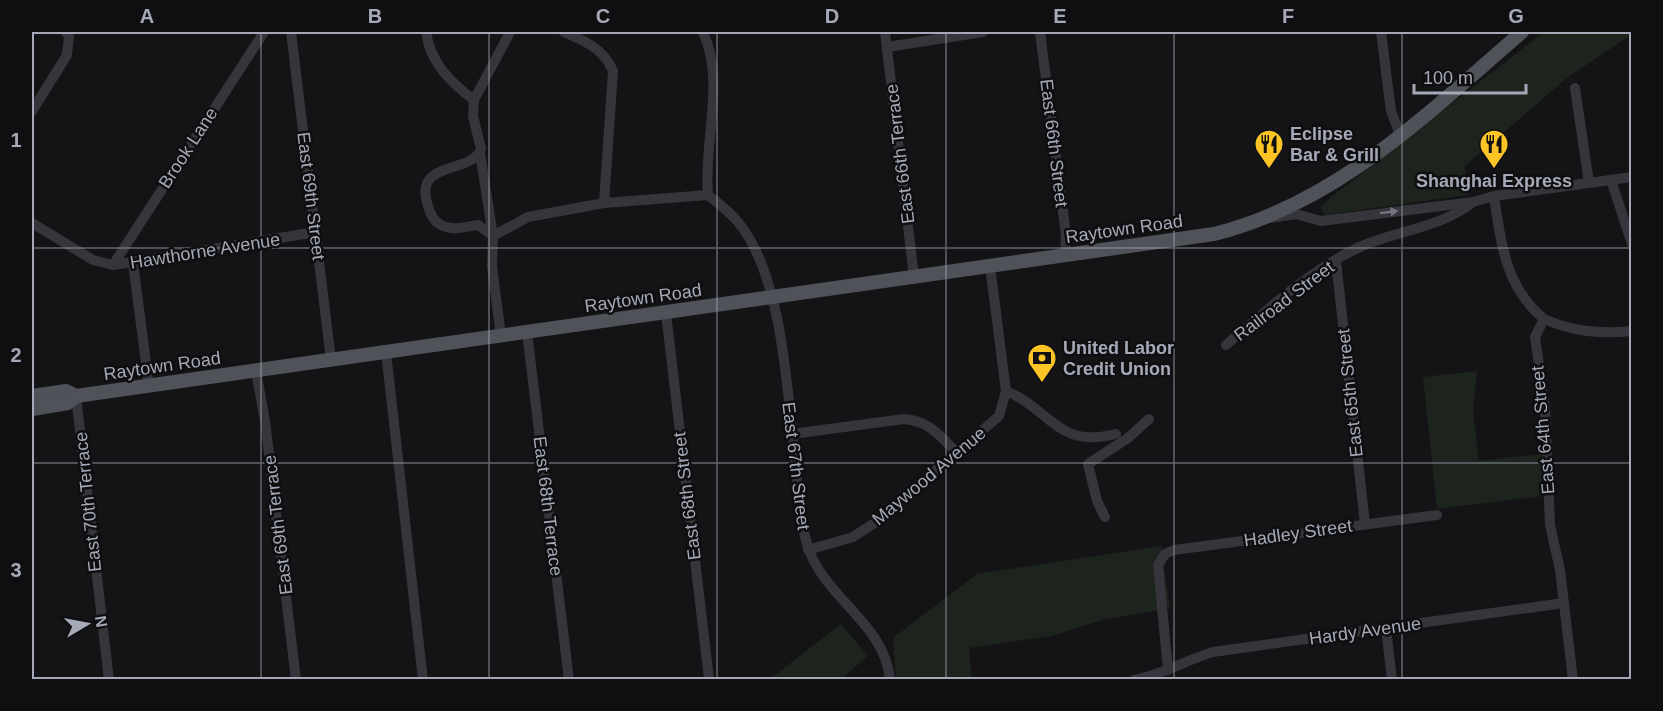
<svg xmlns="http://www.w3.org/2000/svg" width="1663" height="711" font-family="Arial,sans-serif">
	<rect width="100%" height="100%" fill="#141416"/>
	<g fill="#1c241d">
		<path d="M1544,32h87l1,2 -65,44 -102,88 3,29 -143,20 -5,-9z"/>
		<path d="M1477,371l-4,39 6,51 64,-7v42l-106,13 -14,-132z"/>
		<path d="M1161,546l9,62 -64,11 -55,17 -82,12 3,31h-76l-3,-41 84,-64z"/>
		<path d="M841,624l27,32 -27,23h-71z"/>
	</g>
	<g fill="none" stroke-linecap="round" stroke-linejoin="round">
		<g stroke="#35353b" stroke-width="10">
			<path d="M291,32l40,328"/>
			<path d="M426,32c4,30 24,50 48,68l-1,16 8,33c-9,26 -69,10 -53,57 2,8 5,15 13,19 12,6 24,2 37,0l15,11 -1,30 9,70"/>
			<path d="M564,32c21,9 40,17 49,39l-9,132"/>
			<path d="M703,32c23,50 0,109 5,163 10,8 22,17 30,27 46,55 50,179 58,249 3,25 4,52 12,76 17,52 77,76 82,133"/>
			<path d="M885,32l29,245"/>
			<path d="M1040,32l26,203 -1,21"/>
			<path d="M1381,32l10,79 10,26"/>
			<path d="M887,47l96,-15"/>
			<path d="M1575,88l14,95"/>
			<path d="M474,100l36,-68"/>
			<path d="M32,111l35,-56 2,-19 -3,-4"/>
			<path d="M480,153l13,83 35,-19 76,-14 104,-8"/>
			<path d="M1611,180l21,64"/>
			<path d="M1494,196c7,47 11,91 50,123l-9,18 10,71 5,117 10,45 13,110"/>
			<path d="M1270,218l26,-4 25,7 152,-19 21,-6 138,-19"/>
			<path d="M32,223l61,37 20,5 203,-33"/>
			<path d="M1336,261l29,263"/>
			<path d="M133,263l16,123"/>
			<path d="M113,265l151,-233"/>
			<path d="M666,313l43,366"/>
			<path d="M1544,319c30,13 56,15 88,12"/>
			<path d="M527,332l42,348"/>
			<path d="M1226,345c41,-35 91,-81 141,-101 35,-14 77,-18 106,-42"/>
			<path d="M386,352l37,328"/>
			<path d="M256,371l9,50 31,259"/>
			<path d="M1006,391c46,19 51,58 110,43"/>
			<path d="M76,396l33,284"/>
			<path d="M792,434l112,-15c26,2 36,17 53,34"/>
			<path d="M1105,517l-8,-16 -9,-37 40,-26 21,-19"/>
			<path d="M808,550l45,-13 23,-15 123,-106 7,-25 -16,-125"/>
			<path d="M1386,628l6,52"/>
			<path d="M1168,670l-10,-105 7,-11 9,-4 263,-35"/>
			<path d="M1134,680c28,-5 52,-20 79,-28l351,-49"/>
		</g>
		<g stroke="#50525a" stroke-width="14">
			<path d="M32,396l34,-5 10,5"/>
			<path d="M32,409l36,-6 8,-7 1138,-162c124,-31 215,-122 308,-202"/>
		</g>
	</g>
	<defs><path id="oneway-solid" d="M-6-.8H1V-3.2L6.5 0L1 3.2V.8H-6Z" transform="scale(1.5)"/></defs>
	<use fill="#73757f" href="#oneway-solid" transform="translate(1389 212) rotate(-7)"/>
	<path fill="none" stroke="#a5a9b7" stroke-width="1.5" stroke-opacity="0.55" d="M261,32v648M489,32v648M717,32v648M946,32v648M1174,32v648M1402,32v648M32,248h1600M32,463h1600"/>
	<defs>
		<g id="restaurant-pin" transform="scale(1.5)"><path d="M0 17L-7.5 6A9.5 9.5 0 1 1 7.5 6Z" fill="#fdc425" stroke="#0f0f11"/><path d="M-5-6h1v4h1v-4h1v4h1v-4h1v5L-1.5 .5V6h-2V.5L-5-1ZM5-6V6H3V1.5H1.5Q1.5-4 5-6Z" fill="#111"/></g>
		<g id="bank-pin" transform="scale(1.5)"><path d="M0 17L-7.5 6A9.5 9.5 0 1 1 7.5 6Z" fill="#fdc425" stroke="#0f0f11"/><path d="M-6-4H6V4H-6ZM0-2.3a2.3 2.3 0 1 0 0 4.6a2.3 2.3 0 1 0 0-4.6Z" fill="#111"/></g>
	</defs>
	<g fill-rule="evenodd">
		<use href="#restaurant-pin" x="1269" y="144"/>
		<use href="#restaurant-pin" x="1494" y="144"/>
		<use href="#bank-pin" x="1042" y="358"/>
	</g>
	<g text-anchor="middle" stroke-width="5" stroke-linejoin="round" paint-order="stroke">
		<g font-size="18" font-weight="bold" fill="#a5a9b7" stroke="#0f0f11" text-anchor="start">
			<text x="1290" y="140">Eclipse<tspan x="1290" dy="21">Bar &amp; Grill</tspan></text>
			<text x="1494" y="187" text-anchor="middle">Shanghai Express</text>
			<text x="1063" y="354">United Labor<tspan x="1063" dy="21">Credit Union</tspan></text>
		</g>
		<g font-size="18" fill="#a5a9b7" stroke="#0f0f11">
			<text transform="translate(1054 143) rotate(83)" y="6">East 66th Street</text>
			<text transform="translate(188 148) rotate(-57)" y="6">Brook Lane</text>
			<text transform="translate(900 154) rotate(-97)" y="6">East 66th Terrace</text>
			<text transform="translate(311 196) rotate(83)" y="6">East 69th Street</text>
			<text transform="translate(1124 229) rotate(-8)" y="6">Raytown Road</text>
			<text transform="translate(205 251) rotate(-9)" y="6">Hawthorne Avenue</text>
			<text transform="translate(643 298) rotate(-8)" y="6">Raytown Road</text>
			<text transform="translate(1284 301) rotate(-37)" y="6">Railroad Street</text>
			<text transform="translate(162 366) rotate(-8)" y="6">Raytown Road</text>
			<text transform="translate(1350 393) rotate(-96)" y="6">East 65th Street</text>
			<text transform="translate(1543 430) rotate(-95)" y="6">East 64th Street</text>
			<text transform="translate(796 466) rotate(83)" y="6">East 67th Street</text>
			<text transform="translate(929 476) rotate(-40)" y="6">Maywood Avenue</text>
			<text transform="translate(687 496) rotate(-97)" y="6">East 68th Street</text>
			<text transform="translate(88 502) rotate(-96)" y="6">East 70th Terrace</text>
			<text transform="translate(548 506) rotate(83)" y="6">East 68th Terrace</text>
			<text transform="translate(278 525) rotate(-97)" y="6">East 69th Terrace</text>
			<text transform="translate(1298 533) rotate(-8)" y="6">Hadley Street</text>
			<text transform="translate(1365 631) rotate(-8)" y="6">Hardy Avenue</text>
		</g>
	</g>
	<rect width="1663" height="711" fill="none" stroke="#0f0f11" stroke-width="66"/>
	<g transform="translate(87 624) rotate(80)" stroke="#0f0f11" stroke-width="4.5" paint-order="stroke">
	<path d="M0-4.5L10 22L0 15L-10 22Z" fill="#a5a9b7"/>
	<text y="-9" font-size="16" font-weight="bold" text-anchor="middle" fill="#a5a9b7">N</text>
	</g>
	<path d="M1414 84v9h112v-9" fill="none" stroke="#a5a9b7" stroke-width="3"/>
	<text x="1423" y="84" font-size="18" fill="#a5a9b7" stroke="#0f0f11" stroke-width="4.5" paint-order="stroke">100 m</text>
	<rect x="33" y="33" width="1597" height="645" fill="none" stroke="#a5a9b7" stroke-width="2"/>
	<g font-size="20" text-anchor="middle" font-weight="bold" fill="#a5a9b7">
		<text x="147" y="23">A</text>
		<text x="375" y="23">B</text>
		<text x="603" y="23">C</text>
		<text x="832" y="23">D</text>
		<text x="1060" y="23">E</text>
		<text x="1288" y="23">F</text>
		<text x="1516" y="23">G</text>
		<text x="16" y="147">1</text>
		<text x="16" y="362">2</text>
		<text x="16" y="577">3</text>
	</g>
</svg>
